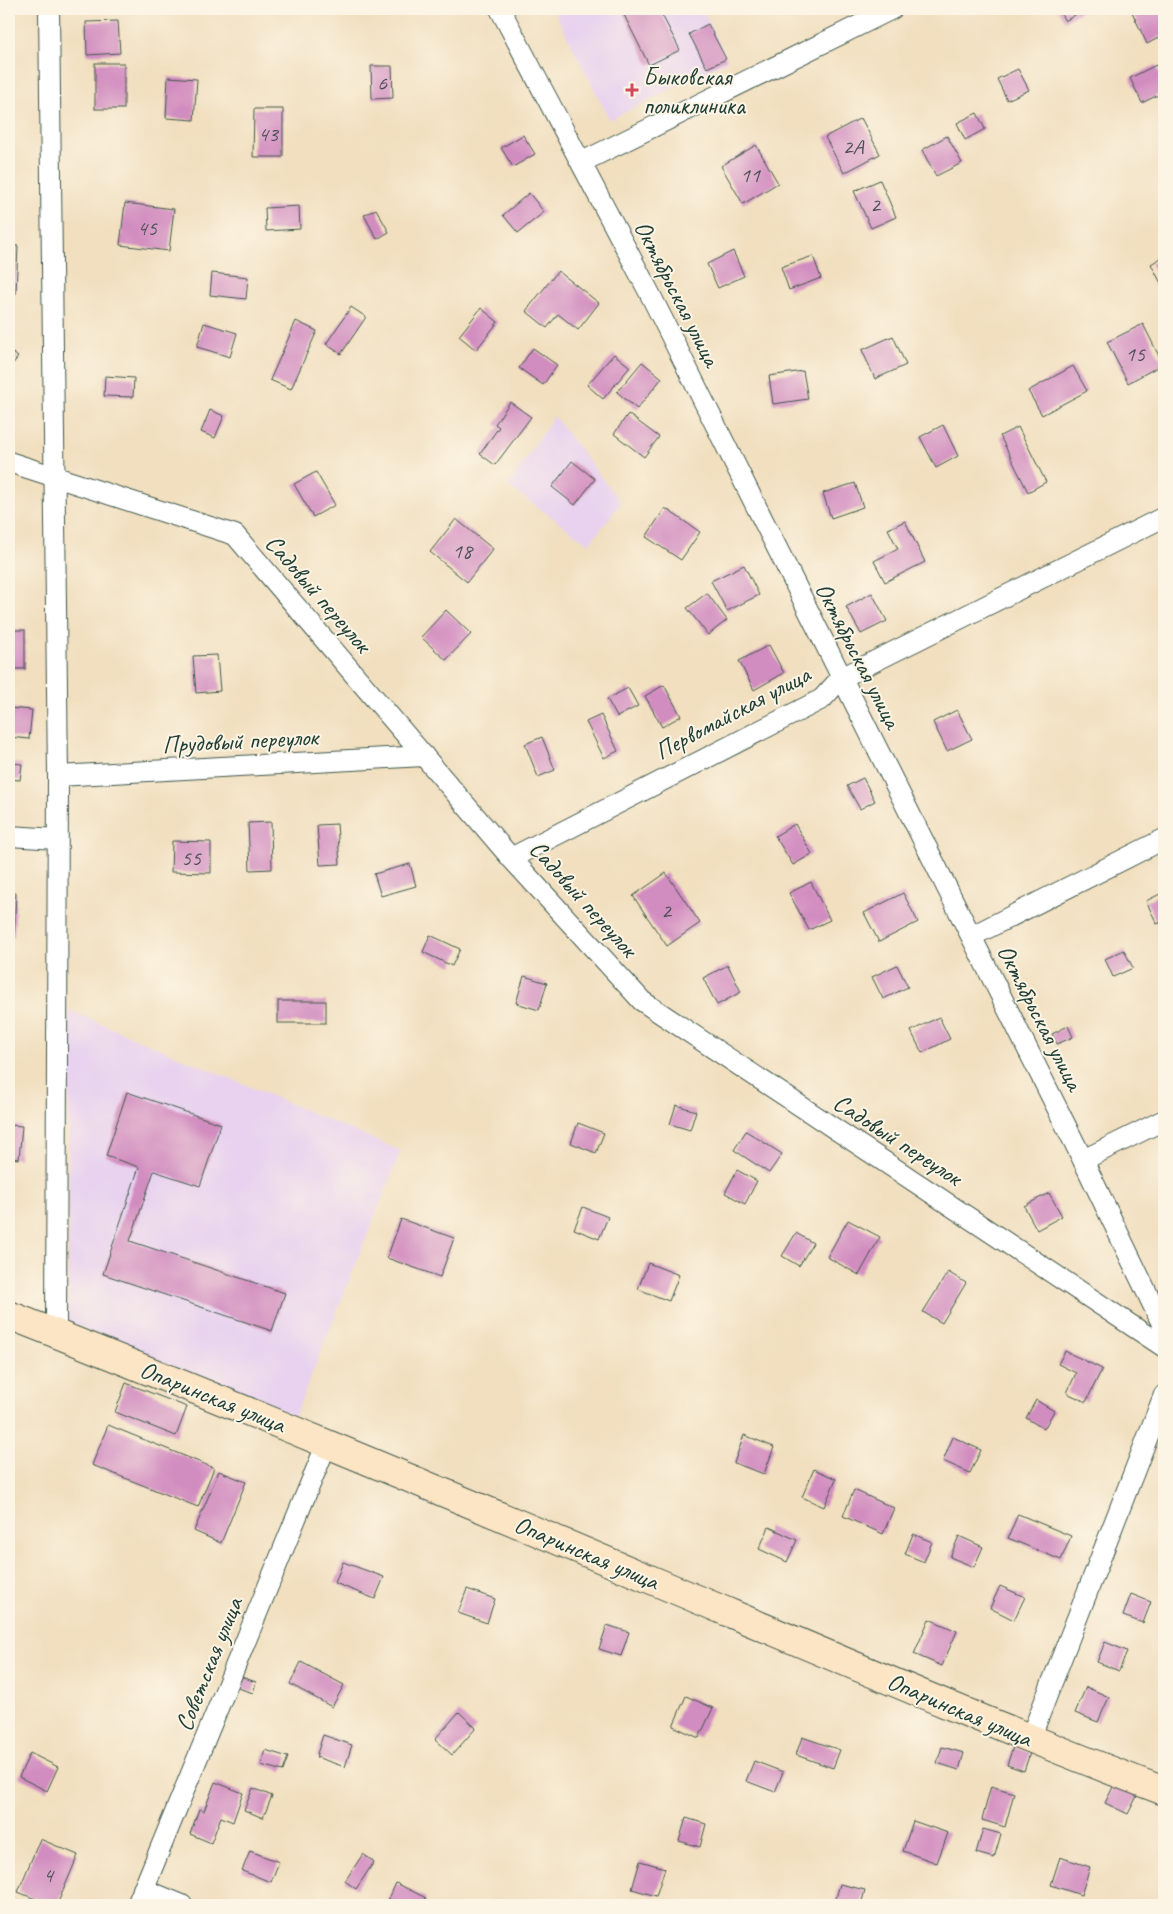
<svg xmlns="http://www.w3.org/2000/svg" width="1173" height="1914" font-family="Caveat,sans-serif">
	<rect width="100%" height="100%" fill="#fcf5e5"/>
	<filter id="ink" filterUnits="userSpaceOnUse"><feTurbulence type="fractalNoise" baseFrequency=".02" numOctaves="2"/><feDisplacementMap in="SourceGraphic" scale="10" xChannelSelector="R" yChannelSelector="G"/><feConvolveMatrix kernelMatrix="1 2 1 2 8 2 1 2 1" color-interpolation-filters="sRGB"/></filter>
	<filter id="wash" filterUnits="userSpaceOnUse"><feTurbulence type="fractalNoise" baseFrequency=".0096" numOctaves="4" result="noise"/><feDisplacementMap in="SourceGraphic" scale="20" xChannelSelector="R" yChannelSelector="G"/><feGaussianBlur stdDeviation="1.12" result="paint"/><feColorMatrix in="noise" values="0 0 0 0 0 0 0 0 0 0 0 0 0 0 0 0 0 1.4 0 .05"/><feComposite in="paint" operator="in"/></filter>
	<g filter="url(#wash)">
		<rect width="100%" height="100%" fill="#f1dfbf"/>
		<g fill="#e8d2ef">
			<path d="M553,9h149l26,51 -118,60z"/>
			<path d="M554,416l67,87 -32,41 -81,-58z"/>
			<path d="M69,1010l332,141 -106,265 -227,-93z"/>
		</g>
		<g id="blocks">
			<g fill="#d28dc0">
				<path d="M621,9h38l21,41 -31,15z"/>
				<path d="M1058,9h27l-20,12z"/>
				<path d="M1133,9h29l2,26 -17,9 -16,-34z"/>
				<path d="M118,21l2,32 -33,2 -1,-33z"/>
				<path d="M708,24l18,35 -19,9 -18,-34z"/>
				<rect x="95" y="63" width="29" height="46"/>
				<path d="M1156,65l8,18v9l-22,11 -12,-25z"/>
				<path d="M371,66h21l1,32 -21,1z"/>
				<path d="M1018,69l11,21 -22,10 -10,-21z"/>
				<path d="M168,77l29,2 -3,41 -28,-2z"/>
				<path d="M254,109h29v48h-30z"/>
				<path d="M977,113l8,16 -20,11 -8,-17z"/>
				<path d="M861,118l19,36 -36,19 -19,-36z"/>
				<path d="M523,135l12,19 -22,13 -12,-19z"/>
				<path d="M947,136l15,27 -26,13 -14,-26z"/>
				<path d="M756,145l22,38 -35,21 -22,-38z"/>
				<path d="M880,180l16,37 -25,11 -17,-37z"/>
				<path d="M529,193l15,19 -26,21 -15,-18z"/>
				<path d="M125,203l49,6 -5,42 -49,-6z"/>
				<path d="M299,206l1,23 -34,2 -1,-23z"/>
				<path d="M376,209l13,23 -12,7 -13,-24z"/>
				<path d="M9,246h9l-2,47h-7z"/>
				<path d="M733,251l11,25 -26,12 -11,-24z"/>
				<path d="M813,256l8,22 -32,12 -8,-23z"/>
				<path d="M1164,256v33l-13,-25z"/>
				<path d="M558,271l41,32 -21,27 -20,-16 -11,14 -21,-17z"/>
				<path d="M212,273l36,4 -2,22 -36,-4z"/>
				<path d="M351,307l15,10 -25,37 -15,-10z"/>
				<path d="M481,308l17,14 -22,28 -17,-14z"/>
				<path d="M296,321l21,10 -26,58 -21,-9z"/>
				<path d="M204,323l33,10 -7,24 -33,-10z"/>
				<path d="M1143,324l20,40 -35,19 -21,-41z"/>
				<path d="M893,336l13,29 -31,14 -13,-29z"/>
				<path d="M533,348l24,17 -14,20 -24,-17z"/>
				<path d="M9,350l9,7 -9,12z"/>
				<path d="M614,354l16,13 -27,32 -16,-14z"/>
				<path d="M642,362l20,16 -25,31 -20,-17z"/>
				<path d="M1073,366l14,25 -45,24 -14,-24z"/>
				<path d="M803,371l5,28 -35,5 -4,-28z"/>
				<path d="M105,376l29,2 -1,19 -29,-1z"/>
				<path d="M510,402l21,15 -36,48 -15,-11 19,-27 -4,-3z"/>
				<path d="M210,410l14,6 -9,22 -14,-6z"/>
				<path d="M628,414l31,23 -15,20 -30,-23z"/>
				<path d="M943,425l15,31 -22,12 -16,-31z"/>
				<path d="M1018,427l28,55 -18,10 -28,-56z"/>
				<path d="M572,461l23,18 -20,26 -23,-18z"/>
				<path d="M316,472l19,33 -22,12 -19,-33z"/>
				<path d="M855,483l8,24 -32,11 -8,-25z"/>
				<path d="M9,505l4,1 -2,41h-2z"/>
				<path d="M665,508l35,24 -19,28 -35,-23z"/>
				<path d="M456,519l37,30 -26,33 -37,-30z"/>
				<path d="M905,521l20,41 -40,20 -11,-21 24,-12 -10,-20z"/>
				<path d="M744,565l15,30 -32,16 -16,-30z"/>
				<path d="M707,593l20,27 -19,15 -21,-27z"/>
				<path d="M872,593l15,28 -26,13 -15,-27z"/>
				<path d="M446,610l25,24 -25,26 -25,-23z"/>
				<rect x="9" y="630" width="16" height="39"/>
				<path d="M769,645l15,28 -30,17 -15,-29z"/>
				<path d="M217,655l3,36 -24,2 -3,-37z"/>
				<path d="M664,685l17,31 -19,11 -17,-31z"/>
				<path d="M628,688l10,18 -21,11 -10,-18z"/>
				<path d="M9,708l23,2 -3,29 -20,-2z"/>
				<path d="M957,710l15,29 -25,12 -14,-29z"/>
				<path d="M601,715l17,36 -14,7 -18,-36z"/>
				<path d="M542,737l13,33 -17,7 -13,-33z"/>
				<path d="M9,763l13,1 -2,16 -11,-1z"/>
				<path d="M863,778l12,23 -15,8 -13,-23z"/>
				<path d="M271,822l1,47 -22,1 -2,-47z"/>
				<path d="M337,824l3,40 -20,1 -3,-40z"/>
				<path d="M795,824l17,30 -19,11 -18,-29z"/>
				<path d="M172,841l39,1v31l-40,-1z"/>
				<path d="M410,864l6,22 -35,10 -7,-22z"/>
				<path d="M666,873l34,50 -33,23 -34,-50z"/>
				<path d="M811,882l19,38 -21,10 -20,-37z"/>
				<path d="M1164,892v29l-7,3 -11,-23z"/>
				<path d="M9,893h7l-2,44 -5,-1z"/>
				<path d="M903,893l15,29 -39,20 -15,-29z"/>
				<path d="M430,935l30,14 -8,17 -29,-14z"/>
				<path d="M1124,950l9,18 -20,9 -8,-18z"/>
				<path d="M728,965l13,27 -24,13 -14,-27z"/>
				<path d="M897,965l11,22 -25,12 -11,-22z"/>
				<path d="M524,976l23,7 -8,27 -23,-7z"/>
				<rect x="278" y="1001" width="48" height="22"/>
				<path d="M939,1017l11,22 -28,14 -11,-22z"/>
				<path d="M1068,1026l5,11 -16,7 -5,-10z"/>
				<path d="M127,1092l94,32 -21,62 -46,-15 -24,70 155,52 -13,38 -169,-57 36,-107 -33,-11z"/>
				<path d="M676,1105l20,6 -6,19 -20,-6z"/>
				<path d="M578,1123l26,10 -8,20 -25,-10z"/>
				<path d="M9,1125l13,1 -3,33 -10,-1z"/>
				<path d="M746,1131l36,23 -13,19 -35,-23z"/>
				<path d="M737,1170l20,11 -12,23 -20,-11z"/>
				<path d="M1049,1193l13,23 -25,14 -13,-24z"/>
				<path d="M583,1207l25,10 -9,22 -25,-10z"/>
				<path d="M401,1219l53,19 -14,39 -53,-19z"/>
				<path d="M848,1220l32,17 -21,38 -32,-18z"/>
				<path d="M796,1233l17,10 -14,23 -17,-10z"/>
				<path d="M648,1263l31,12 -10,26 -31,-12z"/>
				<path d="M948,1272l18,11 -24,40 -19,-11z"/>
				<path d="M1065,1351l37,18 -16,33 -19,-9 9,-20 -18,-9z"/>
				<path d="M126,1383l61,24 -11,29 -61,-24z"/>
				<path d="M1036,1400l18,11 -10,18 -18,-11z"/>
				<path d="M108,1425l106,43 -16,39 -106,-42z"/>
				<path d="M744,1435l30,12 -10,27 -30,-11z"/>
				<path d="M953,1437l28,13 -11,23 -27,-12z"/>
				<path d="M814,1469l22,10 -12,28 -22,-10z"/>
				<path d="M219,1471l27,11 -25,61 -27,-12z"/>
				<path d="M854,1490l40,18 -11,26 -40,-18z"/>
				<path d="M1018,1514l53,22 -10,24 -53,-22z"/>
				<path d="M769,1527l28,13 -10,22 -28,-13z"/>
				<path d="M913,1534l19,8 -8,20 -19,-8z"/>
				<path d="M959,1536l24,11 -9,20 -24,-10z"/>
				<path d="M343,1562l41,15 -9,22 -40,-16z"/>
				<path d="M1000,1586l25,11 -11,23 -24,-12z"/>
				<path d="M467,1589l28,10 -8,24 -29,-10z"/>
				<path d="M1131,1594l20,8 -8,21 -20,-7z"/>
				<path d="M929,1619l28,12 -15,35 -28,-12z"/>
				<path d="M607,1625l22,7 -8,24 -22,-7z"/>
				<path d="M1105,1642l22,9 -8,20 -22,-9z"/>
				<path d="M301,1662l43,23 -12,22 -42,-23z"/>
				<path d="M236,1675l20,7 -3,11 -21,-7z"/>
				<path d="M1086,1687l23,10 -11,25 -23,-9z"/>
				<path d="M686,1696l27,12 -14,30 -26,-12z"/>
				<path d="M459,1712l17,16 -24,27 -17,-16z"/>
				<path d="M323,1735l29,10 -7,22 -29,-10z"/>
				<path d="M802,1737l38,13 -7,18 -37,-13z"/>
				<path d="M942,1747l22,6 -5,17 -22,-7z"/>
				<path d="M1013,1747l17,6 -6,18 -17,-6z"/>
				<path d="M265,1750l23,7 -5,14 -22,-6z"/>
				<path d="M30,1753l28,14 -11,24 -28,-14z"/>
				<path d="M754,1761l29,11 -8,20 -29,-11z"/>
				<path d="M215,1782l28,11 -10,29 -12,-5 -10,26 -21,-9 9,-25 5,2z"/>
				<path d="M1115,1783l23,11 -10,20 -23,-11z"/>
				<path d="M991,1786l23,7 -9,34 -23,-7z"/>
				<path d="M253,1788l19,8 -9,22 -19,-8z"/>
				<path d="M686,1818l20,6 -6,23 -21,-6z"/>
				<path d="M913,1821l35,12 -11,30 -34,-12z"/>
				<path d="M983,1829l18,5 -7,24 -18,-5z"/>
				<path d="M40,1839l38,16 -21,50h-7l-32,-13z"/>
				<path d="M250,1851l29,11 -8,20 -29,-11z"/>
				<path d="M363,1854l11,8 -18,27 -11,-8z"/>
				<path d="M1060,1857l30,10 -9,28 -30,-10z"/>
				<path d="M640,1861l25,7 -9,28 -24,-7z"/>
				<path d="M396,1883l30,15 -3,7h-37z"/>
				<path d="M840,1884l25,6 -4,15h-27z"/>
			</g>
		</g>
	</g>
	<g filter="url(#ink)">
		<use href="#blocks" fill-opacity="0" stroke="#3e5549" stroke-width="1"/>
		<g fill="none" stroke-linecap="round" stroke-linejoin="round">
			<g stroke="#3e5549" stroke-width="22">
				<g id="minor">
					<path d="M49,9l9,767 -2,556"/>
					<path d="M500,9l150,285 433,866 81,168"/>
					<path d="M582,162l310,-153"/>
					<path d="M9,462l226,73 276,323 131,143 522,346"/>
					<path d="M58,776l366,-20"/>
					<path d="M9,836l48,3"/>
					<path d="M511,858l311,-159 19,-21 323,-161"/>
					<path d="M972,936l192,-97"/>
					<path d="M1083,1160l81,-40"/>
					<path d="M1030,1739l134,-344"/>
					<path d="M143,1889l39,16"/>
					<path d="M137,1905l190,-462"/>
				</g>
			</g>
			<g stroke="#3e5549" stroke-width="30">
				<path id="secondary" d="M9,1315c218,86 434,177 650,268 168,71 335,143 505,208"/>
			</g>
			<use href="#minor" stroke="#fff" stroke-width="20"/>
			<use href="#secondary" stroke="#fce5c4" stroke-width="28"/>
		</g>
	</g>
	<path fill="#d1495b" stroke="#fcf5e5" stroke-width="2" d="M629.5 82.5h5v5h5v5h-5v5h-5v-5h-5v-5h5z"/>
	<g text-anchor="middle" stroke-width="4" stroke-linejoin="round" paint-order="stroke">
		<g font-size="22" fill="#4c5157">
			<text x="382" y="90">6</text>
			<text x="268" y="141">43</text>
			<text x="853" y="154">2А</text>
			<text x="750" y="182">11</text>
			<text x="875" y="212">2</text>
			<text x="147" y="235">45</text>
			<text x="1135" y="361">15</text>
			<text x="462" y="558">18</text>
			<text x="191" y="865">55</text>
			<text x="666" y="918">2</text>
			<text x="48" y="1882">4</text>
		</g>
		<g font-size="25" fill="#1f3d34" stroke="#fcf5e5" text-anchor="start">
			<text x="643" y="85">Быковская<tspan x="643" dy="29">поликлиника</tspan></text>
		</g>
		<g font-size="25" fill="#1f3d34" stroke="#fcf5e5">
			<text transform="translate(678 293) rotate(63)" y="9">Октябрьская улица</text>
			<text transform="translate(319 593) rotate(49)" y="9">Садовый переулок</text>
			<text transform="translate(859 655) rotate(63)" y="9">Октябрьская улица</text>
			<text transform="translate(732 712) rotate(-28)" y="9">Первомайская улица</text>
			<text transform="translate(240 740) rotate(-3)" y="9">Прудовый переулок</text>
			<text transform="translate(584 898) rotate(48)" y="9">Садовый переулок</text>
			<text transform="translate(1041 1017) rotate(63)" y="9">Октябрьская улица</text>
			<text transform="translate(898 1139) rotate(33)" y="9">Садовый переулок</text>
			<text transform="translate(213 1396) rotate(22)" y="9">Опаринская улица</text>
			<text transform="translate(587 1552) rotate(23)" y="9">Опаринская улица</text>
			<text transform="translate(208 1664) rotate(-68)" y="9">Советская улица</text>
			<text transform="translate(960 1709) rotate(23)" y="9">Опаринская улица</text>
		</g>
	</g>
	<rect width="1173" height="1914" fill="none" stroke="#fcf5e5" stroke-width="30"/>
</svg>
